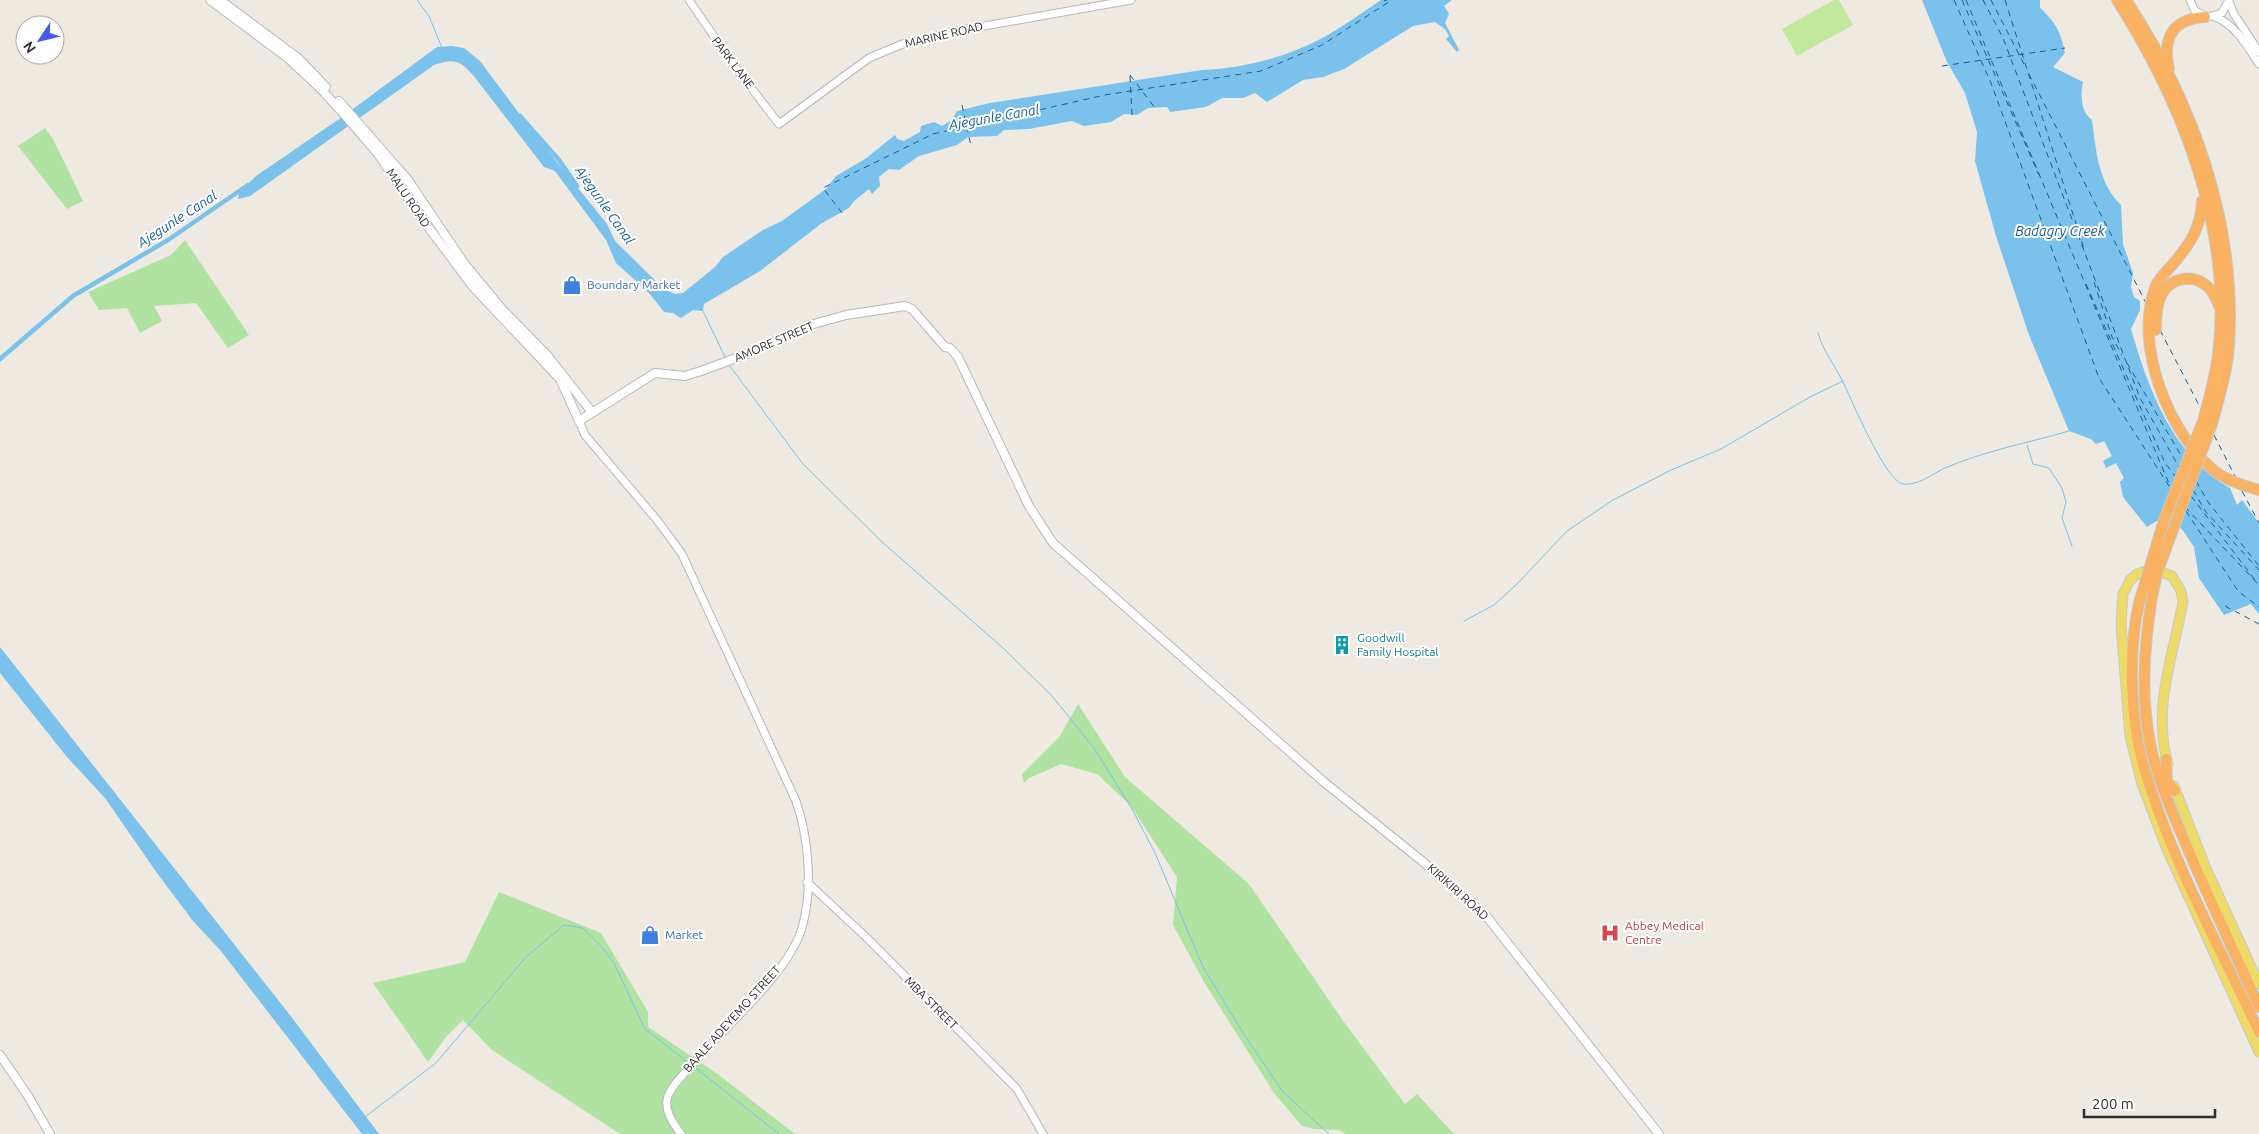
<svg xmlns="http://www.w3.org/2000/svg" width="2259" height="1134" font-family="Ubuntu,sans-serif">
	<rect width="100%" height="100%" fill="#eeeae1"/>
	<g fill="#b0e2a1">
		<path d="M45,128l8,11 30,62 -16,8 -49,-63z"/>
		<path d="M185,240l64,95 -21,13 -32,-45 -42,3 8,15 -22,12 -13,-25 -28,2 -11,-18 83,-37z"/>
		<path d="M1078,704l47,73 124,107 95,138 61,82 12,-10 37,40h-109l-5,-4 -26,-1 -12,-3 -28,-33 -70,-111 -31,-57 4,-48 -46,-71 -34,-32 -36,-10 -32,14 -5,5 -2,-9 38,-38z"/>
		<path d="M499,892l102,41 47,79v15l71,48 76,59h-175l-128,-84 -29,-30 -17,17 -18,25 -55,-79 92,-21z"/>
	</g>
	<path fill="#c1e89d" d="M1834,0h5l14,25 -56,31 -15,-27z"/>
	<g fill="#7ac1eb">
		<path d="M1381,0h71l-8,6 5,8 -4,9 14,27 -2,2 -11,-13 3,-3 -4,-7 -10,-7 -22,4 -69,43 -21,8 -20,3 -36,22 -12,-9 -12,5h-21l-16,9 -36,5 -3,-5 -19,1 -11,7 -13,-1 -13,8 -27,4 -12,-5 -43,8 -25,1 -7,6 -29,1 -11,8 -38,11 -20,14 -10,-1 -10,8 1,9 -8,8 -3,-5 -15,12 -5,7 -27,15 -62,48 -56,33 -1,7 -10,-1 -12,8 -8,-5 -9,-1 -15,-19 -33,-30 -10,-23 -51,-69 -11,-4 -71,-92c-13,-15 -20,-17 -39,-10l-184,131 -12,3 1,-6 17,-17 86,-59 95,-70 14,-1 13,2 16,13 56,75 71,88 8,17 49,48 11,5 8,-1 32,-26 8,-10 40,-27 19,-9 44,-32 10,-13 29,-17 30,-24 2,4 7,2 16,-9 1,-6 13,-4 8,4 10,-6 5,-9 33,-8 212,-33c42,-2 87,-13 124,-34 19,-11 37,-24 55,-36z"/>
		<path d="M1922,0h118v8c16,14 21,25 25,45l-12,14 30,15c-3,13 -2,30 9,38 4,30 6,63 29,85l2,39 10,29 -2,14 3,10 6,4v9l-9,19c17,59 42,128 99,159l7,17 5,-5 17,23v91l-8,-10 -27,11 -25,-37 -5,-31 -12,-18 -22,-10 -13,8 -24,-30 -3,-15 4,-4 -8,-15 -10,5 -3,-7 9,-5 -8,-15 -8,3 -5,-5 -22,-8 -40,-96 -33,-99 -21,-75 2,-29 -12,-39 -18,-31z"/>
		<path d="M0,647l293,372 86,115h-17l-141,-183 -28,-30 -36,-48 -52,-75 -38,-41 -67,-84z"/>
	</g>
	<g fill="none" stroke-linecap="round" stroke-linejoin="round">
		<g stroke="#7ac1eb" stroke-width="1">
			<path d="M417,0l12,16 13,32"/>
			<path d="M703,311l23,48"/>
			<path d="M1818,333c5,18 16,31 24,47 9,18 43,101 61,104 15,2 29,-10 42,-16 39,-17 83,-25 124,-37"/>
			<path d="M729,365l74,99 78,77 122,107 49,48 42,52 38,61 23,44 48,114 40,66 40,59 46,42"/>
			<path d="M2027,445l6,19 16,4 13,20 4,14 -4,16 10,28"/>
			<path d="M1464,621l30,-16 23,-21 50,-53 46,-31 58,-30 50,-21 89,-52 33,-16"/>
			<path d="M693,1066l86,68"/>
			<path d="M365,1117l71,-54 90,-106 38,-32 19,3 18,18 13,17 31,66 45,35"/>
		</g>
		<g stroke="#7ac1eb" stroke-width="4.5">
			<path d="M520,116l39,44 18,26"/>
			<path d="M0,359l73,-63 95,-56 80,-55"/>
		</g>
		<g stroke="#135f9c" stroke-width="1" stroke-dasharray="6 5" stroke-linecap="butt">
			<path d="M1954,0l37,83 108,295 72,111"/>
			<path d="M1962,0l77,175"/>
			<path d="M1966,0l204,486"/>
			<path d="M1983,0l20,38 137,360 39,69"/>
			<path d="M1991,0l34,66"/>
			<path d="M2005,0l80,252"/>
			<path d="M1384,1l3,-1"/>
			<path d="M1942,66l123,-18"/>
			<path d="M2029,74l118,231"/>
			<path d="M1130,75l25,33"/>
			<path d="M1130,76l2,39"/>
			<path d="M962,105l9,41"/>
			<path d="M842,213l-19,-25 110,-54 172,-39 156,-24 61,-26 70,-45"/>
			<path d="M2094,282l18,55 10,18"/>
			<path d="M2086,284l79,179 11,14"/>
			<path d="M2160,330l41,79"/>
			<path d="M2127,363l56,96"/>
			<path d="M2214,435l22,43"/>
			<path d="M2196,481l12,21 51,64"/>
			<path d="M2193,490l13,22 53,58"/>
			<path d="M2242,491l17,32"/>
			<path d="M2191,496l64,84"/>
			<path d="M2185,507l74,78"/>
			<path d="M2186,511l52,80 21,16"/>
			<path d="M2225,606l34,18"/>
		</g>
		<g stroke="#b4b6c0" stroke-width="9">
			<g id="tertiary">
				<path d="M689,0l46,67 44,57 90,-66 36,-15 45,-11 181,-32"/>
				<path d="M2190,0l5,11 13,6 14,-4 7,-13"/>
				<path d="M2229,2l5,12 25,38"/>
				<path d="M2215,17c21,8 32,29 44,47"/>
				<path d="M579,421l6,14 72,85 25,34 114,247c13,38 17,88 6,127 -14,47 -82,103 -114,141 -7,8 -20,21 -21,31 -2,13 7,24 14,34"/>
				<path d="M807,882l60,56 150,151 26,45"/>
			</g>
		</g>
		<g stroke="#b4b6c0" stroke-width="10">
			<g id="secondary">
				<path d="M210,0l79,59 31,29 22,24 36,42 42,62 54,72 86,91 19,42 76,-48 30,3 16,-5 46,-17 63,-29 36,-10 59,-9 7,3 33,38 5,1 8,9 71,149 24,37 271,239 98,79 65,56 172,217"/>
				<path d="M220,0l78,58 28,29"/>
				<path d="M339,101l69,79 56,83 37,45 46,47 44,56"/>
				<path d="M0,1055l28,41 22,38"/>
			</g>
		</g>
		<g stroke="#c9c9c9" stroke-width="11">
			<g id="primary">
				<path d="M2168,764c-16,-55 5,-108 15,-162l-2,-11 -9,-15 -20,-7 -15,5 -7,6 -7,14 -2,31 9,111 12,48 24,63 93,205"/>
				<path d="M2174,786l31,80 54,118"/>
			</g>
		</g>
		<g stroke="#c9c9c9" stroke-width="12">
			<g id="motorway">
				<path d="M2117,0c66,104 116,230 101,355 -3,22 -9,44 -15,66"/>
				<path d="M2126,0c67,102 111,223 103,346 -2,26 -10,52 -17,78"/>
				<path d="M2169,69c-7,-30 3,-50 36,-52"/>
				<path d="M2202,201c-1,27 -12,43 -29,63 -7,8 -15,15 -18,24 -21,57 13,142 56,180 13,12 31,17 48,22"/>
				<path d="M2156,330c0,-11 0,-24 5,-34 8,-18 31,-23 46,-10 6,5 9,12 12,20"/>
				<path d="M2139,603c-11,49 -9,117 5,165 27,92 75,178 115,264"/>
				<path d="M2151,603c-7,47 -10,93 -1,140 7,36 23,71 37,104 23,54 48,106 72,160"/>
				<path d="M2166,759l1,24"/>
				<path d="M2160,773l15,18"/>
			</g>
		</g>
		<use href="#tertiary" stroke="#fff" stroke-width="7"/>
		<use href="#secondary" stroke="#fff" stroke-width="8"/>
		<use href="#primary" stroke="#ecdb69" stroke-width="9"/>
		<use href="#motorway" stroke="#f8b262" stroke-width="10"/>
		<g stroke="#c9c9c9" stroke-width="12" stroke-linecap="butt">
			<g id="motorway-bridge">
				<path d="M2139,603l25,-83 39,-99"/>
				<path d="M2151,603l6,-30 55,-149"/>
			</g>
		</g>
		<use href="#motorway-bridge" stroke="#f8b262" stroke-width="10"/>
	</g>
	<defs>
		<g id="shop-bare" transform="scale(1.5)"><path d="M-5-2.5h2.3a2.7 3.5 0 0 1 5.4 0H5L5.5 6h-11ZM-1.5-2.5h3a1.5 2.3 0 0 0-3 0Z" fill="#3f7fe0" stroke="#fff" stroke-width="2.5" paint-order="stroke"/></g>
		<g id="building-bare" transform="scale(1.5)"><path d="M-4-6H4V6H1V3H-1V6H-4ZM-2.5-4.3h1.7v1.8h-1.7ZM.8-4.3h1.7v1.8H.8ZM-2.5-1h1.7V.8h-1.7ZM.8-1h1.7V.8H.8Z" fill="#0f9aa8" stroke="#fff" stroke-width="2.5" paint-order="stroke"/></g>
		<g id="hospital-bare" transform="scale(1.5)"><path d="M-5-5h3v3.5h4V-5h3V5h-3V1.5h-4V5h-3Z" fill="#e0444e" stroke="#fff" stroke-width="2.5" paint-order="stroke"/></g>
	</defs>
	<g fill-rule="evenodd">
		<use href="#shop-bare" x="572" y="285"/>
		<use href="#building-bare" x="1342" y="645"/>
		<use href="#hospital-bare" x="1610" y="933"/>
		<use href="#shop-bare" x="650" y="935"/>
	</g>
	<g text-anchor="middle" stroke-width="4" stroke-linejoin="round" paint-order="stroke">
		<g font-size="12" fill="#2e2e2e" stroke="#fff">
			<text transform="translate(944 35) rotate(-13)" y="4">MARINE ROAD</text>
			<text transform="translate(733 63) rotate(53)" y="4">PARK LANE</text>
			<text transform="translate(408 198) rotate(56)" y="4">MALU ROAD</text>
			<text transform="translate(774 342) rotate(-23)" y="4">AMORE STREET</text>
			<text transform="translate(1458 892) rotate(42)" y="4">KIRIKIRI ROAD</text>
			<text transform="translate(931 1003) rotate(45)" y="4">MBA STREET</text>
			<text transform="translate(732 1019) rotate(-48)" y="4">BAALE ADEYEMO STREET</text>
		</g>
		<g font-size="12" fill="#366cbe" stroke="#fff" text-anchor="start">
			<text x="587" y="289">Boundary Market</text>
			<text x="665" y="939">Market</text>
		</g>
		<g font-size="12" fill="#0d838f" stroke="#fff" text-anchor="start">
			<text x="1357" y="642">Goodwill<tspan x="1357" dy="14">Family Hospital</tspan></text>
		</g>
		<g font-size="12" fill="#be3a42" stroke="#fff" text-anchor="start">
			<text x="1625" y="930">Abbey Medical<tspan x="1625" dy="14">Centre</tspan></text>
		</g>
		<g font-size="14" font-style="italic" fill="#135f9c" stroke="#fff">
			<text transform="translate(994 117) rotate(-10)" y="5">Ajegunle Canal</text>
			<text transform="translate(605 205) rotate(55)" y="5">Ajegunle Canal</text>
			<text transform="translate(177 219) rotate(-33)" y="5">Ajegunle Canal</text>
			<text x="2060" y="236">Badagry Creek</text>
		</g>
	</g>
	<g transform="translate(40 40) rotate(235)"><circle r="24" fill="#ffffff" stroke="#ababab"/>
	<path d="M0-4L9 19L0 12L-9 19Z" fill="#4958f3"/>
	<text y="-8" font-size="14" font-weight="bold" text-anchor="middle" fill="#2e2e2e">N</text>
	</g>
	<path d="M2084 1109v8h131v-8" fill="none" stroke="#2e2e2e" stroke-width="2.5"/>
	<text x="2092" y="1109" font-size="15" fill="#2e2e2e" stroke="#ffffff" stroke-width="4" paint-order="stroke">200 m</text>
</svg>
